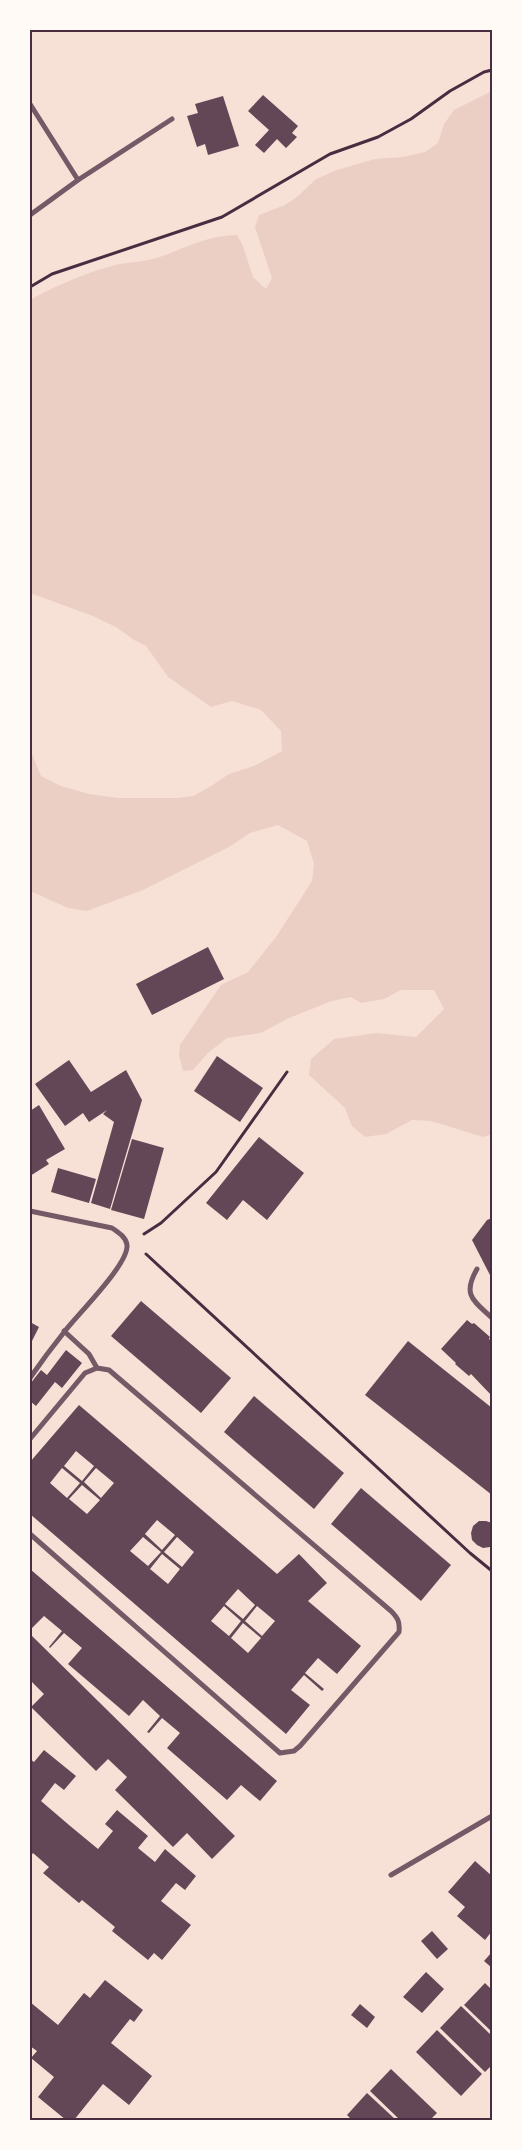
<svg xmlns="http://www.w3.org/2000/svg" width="522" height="2150" font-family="'Roboto Condensed',sans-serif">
	<rect width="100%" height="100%" fill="#f7e1d7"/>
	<path fill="#ebcfc5" d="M492,91v1043l-9,3 -52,-16 -19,-1 -26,14 -21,3 -13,-11 -7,-18 -36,-33 2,-16 23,-20 43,-6 39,4 28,-28 -10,-19h-33l-17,9 -23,4 -10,-6 -19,4 -43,17 -28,15 -34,5 -19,15 -15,17 -10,1 -4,-16 1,-10 41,-60 27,-13 28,-35 36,-56 2,-17 -7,-23 -29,-16 -28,8 -21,14 -86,43 -56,21 -19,-3 -38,-17v-142l11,27 20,10 28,8 29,4h60l15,-2 18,-10 18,-12 25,-8 28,-15 -1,-20 -20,-21 -29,-9 -21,6 -43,-30 -22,-31 -12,-6 -18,-13 -23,-11 -63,-23v-293c27,-15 55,-27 85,-35 14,-3 28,-3 42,-7 29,-10 48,-22 80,-23l6,11 10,31 13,12 6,-11 -17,-51 4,-12 26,-10 13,-9 18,-17 21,-9 38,-11 28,-2 22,-5 13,-9 6,-19 10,-14z"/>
	<g fill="#644757" fill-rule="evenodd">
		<path d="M263,95l35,31 -6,7 5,4 -11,11 -9,-9 -13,14 -9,-8 14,-15 -21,-19z"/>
		<path d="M223,96l16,50 -31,9 -3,-11 -8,3 -10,-31 11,-3 -3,-9z"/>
		<path d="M208,947l16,32 -72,36 -16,-31z"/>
		<path d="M217,1056l46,32 -23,34 -46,-31z"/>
		<path d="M69,1060l22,32 35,-22 16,30 -32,109 -19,-6 23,-81 -11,-8 4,-4 -18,12 -6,-9 -18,13 -30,-42z"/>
		<path d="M39,1105l26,44 -19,11 3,4 -19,12v-65z"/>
		<path d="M259,1137l45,36 -37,47 -24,-20 -16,20 -21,-17z"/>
		<path d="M132,1139l32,9 -20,71 -33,-9z"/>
		<path d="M58,1168l38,11 -7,24 -38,-11z"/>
		<path d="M492,1218v61l-20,-39 15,-20z"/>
		<path d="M141,1301l90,77 -30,35 -90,-77z"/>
		<path d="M467,1320l5,4 2,-1 16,14 -1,2 3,3v54l-21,-22 -2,2 -14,-12 1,-1 -15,-14z"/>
		<path d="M30,1322l9,5 -9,18z"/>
		<path d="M408,1341l84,67v87l-127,-100z"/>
		<path d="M66,1350l16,13 -20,25 -7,-6 -19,24 -6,-5v-17l11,-14 6,5z"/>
		<path d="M254,1396l90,77 -30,36 -90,-77z"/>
		<path d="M79,1405l198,169 22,-20 28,29 -19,18 53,45 -24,28 -19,-16 -13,15 19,16 -2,2 -18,-16 -13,15 19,15 -24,29 -256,-220v-52zM76,1451l18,15 -12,15 -18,-15zM62,1468l18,15 -13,15 -17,-15zM96,1468l18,15 -13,15 -17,-16zM82,1485l18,15 -13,14 -18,-15zM157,1520l18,15 -13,15 -17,-16zM143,1537l18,15 -13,14 -18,-15zM177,1537l17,15 -12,15 -18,-15zM162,1554l18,15 -12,15 -18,-15zM238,1589l17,16 -12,14 -18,-15zM224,1606l17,15 -12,15 -18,-15zM257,1606l18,15 -13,15 -17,-15zM243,1623l18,15 -13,15 -17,-15z"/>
		<path d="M361,1488l90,77 -30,36 -90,-77z"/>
		<path d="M479,1521h7l6,2v22l-2,2 -7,1 -6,-3 -5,-5 -1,-7 2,-7z"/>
		<path d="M30,1569l247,212 -17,20 -19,-16 -14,15 -60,-52 13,-15 -18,-15 -13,15 -2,-1 13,-16 -17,-16 -14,16 -61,-52 14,-16 -18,-15 -14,15 -1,-1 13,-16 -18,-15 -14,14z"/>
		<path d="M30,1634l205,202 -23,23 -25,-26 -14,14 -58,-57 12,-13 -19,-18 -12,12 -65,-64 13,-13 -14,-14z"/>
		<path d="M44,1750l32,26 -12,14 -9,-7 -14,18 28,24 29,24 15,-18 -8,-7 12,-14 31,26 -10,12 17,14 10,-13 31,27 -11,14 -9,-7 -15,18 30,24 -29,35 -8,-7 -6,7 -36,-29 3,-4 -33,-27 -3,3 -36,-30 6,-6 -16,-14 -3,4v-98l4,3z"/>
		<path d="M475,1861l17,15v55l-7,9 -28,-24 8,-9 -17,-15z"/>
		<path d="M432,1931l16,18 -11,10 -16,-18z"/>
		<path d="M492,1952v16l-8,-7z"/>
		<path d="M426,1972l18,17 -22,24 -19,-16z"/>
		<path d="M105,1980l38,30 -9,12 -4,-3 -19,24 41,33 -23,29 -26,-21 -29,36h-8l-28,-23 16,-20 -23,-19 6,-7 -7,-5v-44l28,23 26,-32 6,5z"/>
		<path d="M485,1983l7,7v42l-28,-27z"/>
		<path d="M360,2004l15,13 -8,11 -16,-13z"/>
		<path d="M461,2006l31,30v29l-7,7 -45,-44z"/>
		<path d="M437,2030l45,44 -21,22 -45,-44z"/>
		<path d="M391,2069l46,44 -7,7h-30l-30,-29z"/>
		<path d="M367,2093l29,27h-44l-5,-5z"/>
	</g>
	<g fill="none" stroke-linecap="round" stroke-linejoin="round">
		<g stroke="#4a2c40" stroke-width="3">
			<path d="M30,287l22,-13 170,-57 108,-63 48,-17 33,-18 39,-28 34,-19 8,-2"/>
			<path d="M144,1234l17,-11 55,-51 71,-100"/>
			<path d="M146,1254l324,299 22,18"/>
		</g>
		<g stroke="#755966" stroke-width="5">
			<path d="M30,104l48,76 94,-61"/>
			<path d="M30,215l48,-35"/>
			<path d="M30,1211l82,17c6,4 14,9 15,17 2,19 -50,70 -62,86 -12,15 -24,31 -35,47"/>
			<path d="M477,1269c-15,26 -4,31 15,49"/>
			<path d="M64,1331l25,23 8,14"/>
			<path d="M30,1439l55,-66 12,-5 12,2 282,241c7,7 9,11 8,21l-99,114 -6,5 -14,2 -250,-219"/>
			<path d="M391,1875l101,-59"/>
		</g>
	</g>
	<rect width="522" height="2150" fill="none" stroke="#fffaf5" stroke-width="62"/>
	<rect x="31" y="31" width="460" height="2088" fill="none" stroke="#4a2c40" stroke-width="2"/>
</svg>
